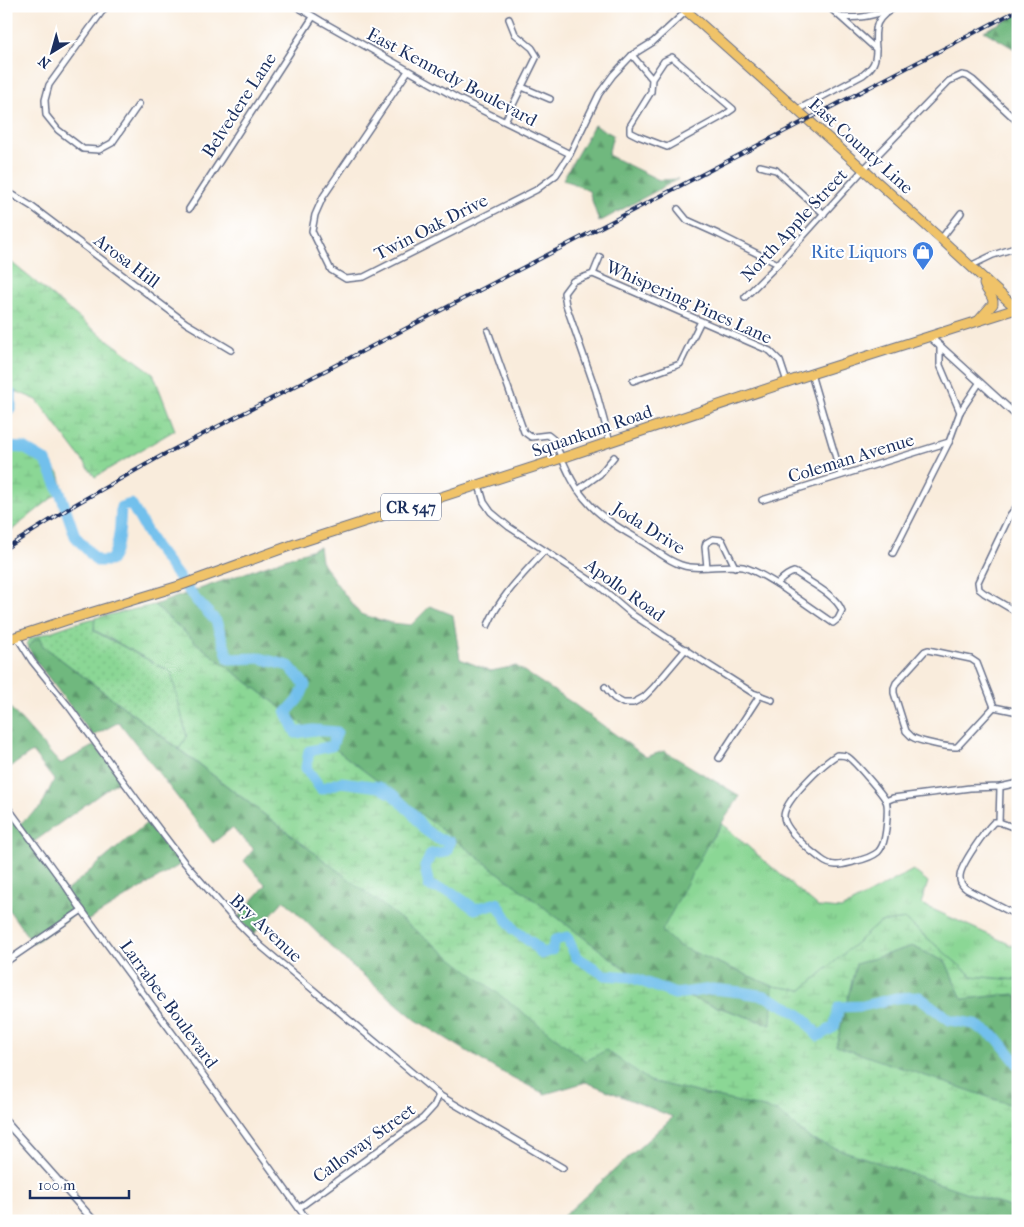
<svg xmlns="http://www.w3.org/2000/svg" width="1024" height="1227" font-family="'IM FELL French Canon',serif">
	<defs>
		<pattern id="grass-dots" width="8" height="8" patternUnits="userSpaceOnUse" patternTransform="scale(1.25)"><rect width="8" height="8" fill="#8bd795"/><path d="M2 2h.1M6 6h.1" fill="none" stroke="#77b983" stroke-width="1.8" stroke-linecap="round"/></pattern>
		<pattern id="forest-firs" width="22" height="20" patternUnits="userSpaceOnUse" patternTransform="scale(1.25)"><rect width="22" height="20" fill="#70b87e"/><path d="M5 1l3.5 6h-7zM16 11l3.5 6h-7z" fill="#5b966a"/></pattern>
		<pattern id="wetland-marsh" width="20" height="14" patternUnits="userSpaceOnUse" patternTransform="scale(1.25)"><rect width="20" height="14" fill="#8bd795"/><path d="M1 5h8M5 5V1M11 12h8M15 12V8" fill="none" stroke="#77b983"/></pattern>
		<pattern id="park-tufts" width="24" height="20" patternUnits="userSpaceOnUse" patternTransform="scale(1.25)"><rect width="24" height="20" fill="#8bd795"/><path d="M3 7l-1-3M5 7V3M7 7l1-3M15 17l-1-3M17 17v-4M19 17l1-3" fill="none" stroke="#77b983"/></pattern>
	</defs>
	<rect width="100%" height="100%" fill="#fff"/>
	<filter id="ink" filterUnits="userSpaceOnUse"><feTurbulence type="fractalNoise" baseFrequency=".02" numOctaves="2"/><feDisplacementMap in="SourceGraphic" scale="10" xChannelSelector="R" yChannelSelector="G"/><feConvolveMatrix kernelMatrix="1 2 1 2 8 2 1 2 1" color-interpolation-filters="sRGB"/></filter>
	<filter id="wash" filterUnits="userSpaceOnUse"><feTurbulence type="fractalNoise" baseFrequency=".0096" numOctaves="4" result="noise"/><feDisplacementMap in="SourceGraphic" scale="20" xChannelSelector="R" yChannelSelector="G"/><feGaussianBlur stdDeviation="1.12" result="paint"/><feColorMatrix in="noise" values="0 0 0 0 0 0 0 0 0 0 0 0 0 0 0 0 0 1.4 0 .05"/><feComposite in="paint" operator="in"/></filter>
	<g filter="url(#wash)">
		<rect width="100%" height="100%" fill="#f9ecdc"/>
		<path fill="url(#grass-dots)" stroke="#53837a" d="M95,618l-1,13 77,41 16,65 -8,12 -137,-104 -2,-6 -6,1 -6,7 -2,-3 3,-5 44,-15z"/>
		<g fill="url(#forest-firs)" stroke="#46746e">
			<path d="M1018,14v37l-34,-20z"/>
			<path d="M594,125l19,10 -5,20 51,25 19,-1 -79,43 -10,-31 -26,-12z"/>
			<path d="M319,547l2,14 21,30 18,23 31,9 20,2 19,-19 23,9 7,44 31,12 25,-5 55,36 75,55 18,-6 76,45 -33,49 -30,100 96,41 -1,39 -130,-43 -441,-335 -47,-42z"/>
			<path d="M40,638l2,7 316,241 248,164 44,31 127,30 35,29 206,70v11h-460l115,-104 -87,-35 -41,12 -49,-25 -80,-49 -73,-62 -59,-58 -31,35 -15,-18 28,-32 -22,-24 10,-12 -22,-21 -19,15 -94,-121 -26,14 -58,-76 -7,-13 6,-7z"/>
			<path d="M6,703l54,61 35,-19 26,34 -90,65 35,47 83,-70 32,43 -94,57 -8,-10 -46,33 -27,-38v-94l11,14 24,-19 13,-27 -22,-28 -26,18z"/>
			<path d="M912,946l34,16 16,37 52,-5 4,3v110l-182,-60 20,-83z"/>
		</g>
		<g fill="url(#wetland-marsh)" stroke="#53837a">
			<path d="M6,258l83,68 64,47 22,57 -80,47 -58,-77 -31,-13z"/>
			<path d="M12,445l47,28 4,16 -51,41 -6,-7v-76z"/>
			<path d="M154,605l47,42 441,335 129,43 2,-39 29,4 77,-67 26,-4 67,57 46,4v17l-4,-3 -52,5 -16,-37 -34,-16 -56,18 -20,82 182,61v103l-206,-70 -35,-29 -127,-30 -44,-31 -20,11 -407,-312 8,-12 -16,-65 -77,-42 1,-12z"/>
		</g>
		<path fill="url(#park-tufts)" stroke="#53837a" d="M722,824l96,83 23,2 72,-39 15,12 -7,22 97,44v32l-46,-4 -67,-57 -26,4 -77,67 -29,-4 -96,-41 -15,-14 45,-86z"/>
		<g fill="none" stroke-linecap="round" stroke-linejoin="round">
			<g stroke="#72c0ec" stroke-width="11">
				<path d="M6,392l5,2v13l-5,6"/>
				<path d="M6,447l18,1 22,13 15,34 14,41 22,25h13c10,-13 10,-38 11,-54l10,-3 24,42 41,54 20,21 13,38 31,-1 29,8 16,19 -5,12 -14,16 10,20 17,-3 24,2 -5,14 -23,5 -3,17 15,21 20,-7 38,5 13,7 20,19 13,17 13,9 12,3 -4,10 -15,2 -6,13 4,19 22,6 24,17 22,-6 17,27 18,13 10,11 10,-4 3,-10 12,-3 9,20 29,18 26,2 44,17 37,-5 28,3 25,4 24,12 15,10 14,18 16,-9 5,-20 24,-1 33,-8 23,-1 31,23 24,4 23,14 21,26"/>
			</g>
		</g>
	</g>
	<g filter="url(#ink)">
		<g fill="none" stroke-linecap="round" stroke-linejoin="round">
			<g stroke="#69718a" stroke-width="8">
				<g id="minor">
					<path d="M106,6l-57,79 -4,15 1,15 12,15 25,19 16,1 13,-7 27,-39"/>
					<path d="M296,6l25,15 136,77 113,56"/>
					<path d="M841,17c17,2 29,-1 45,-6"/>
					<path d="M876,49c-2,-23 -1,-31 21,-43"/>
					<path d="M632,55l20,24 -1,13 -21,34v6l8,4 29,11 56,-31 10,-7 -61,-52 -8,4 -12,18"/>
					<path d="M408,71l-85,126 -8,18 -3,16 19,39 15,9 18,-2 172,-87 20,-15 14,-21 29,-60 14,-19 19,-20 21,-13 39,-36"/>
					<path d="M522,87l28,12"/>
					<path d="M797,110l66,-35c10,-8 13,-13 13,-26l-48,-43"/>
					<path d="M505,121l32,-65 -5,-8 -17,-14 -6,-15"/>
					<path d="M760,166l16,4 48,44"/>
					<path d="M6,193l7,2 18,11 155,117 45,27"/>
					<path d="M189,209l124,-192"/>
					<path d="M678,209l9,11 31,14 60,30"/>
					<path d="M941,239l20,-26"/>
					<path d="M600,257l-7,17 -20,7 -9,12 2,12 30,86 14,51"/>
					<path d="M970,266l23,-11 25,-8"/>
					<path d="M593,274l177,77 10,10 7,21"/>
					<path d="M745,297l33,-33 85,-94 86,-89 13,-6 5,1 6,4 45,42"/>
					<path d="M488,331l36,101 7,5 17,-2 5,4c10,20 17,43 32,60 15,19 38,31 58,43 14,9 30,23 47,25 17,2 36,-3 53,0 12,3 24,11 34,17"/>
					<path d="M940,346v19l20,47"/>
					<path d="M811,374l30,101"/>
					<path d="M633,381l47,-17 21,-43"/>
					<path d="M479,485l5,17 7,10 18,15 90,59 34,29 68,45 52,33 19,7"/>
					<path d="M578,490l22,-16 14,-17"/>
					<path d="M762,500l187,-58"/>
					<path d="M1018,505l-8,10 -32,67 1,7 5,4 34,20"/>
					<path d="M893,553l56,-111 11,-30 20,-30"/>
					<path d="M707,567l-2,-20 1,-4 7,-4 9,1 13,27"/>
					<path d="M794,572l4,2c13,9 39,22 44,37l-4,8 -5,4 -56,-39c5,-5 9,-10 17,-12z"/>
					<path d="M488,625c12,-29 36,-51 56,-74"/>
					<path d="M17,637l15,24 38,47 67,92 47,62 50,57 28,28 177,148 124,73"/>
					<path d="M928,650l43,9 6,4 17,44 -37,40c-8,1 -39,-6 -45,-10 -2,-2 -4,-4 -6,-6l-12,-38v-5l2,-5 29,-32z"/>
					<path d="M605,687l9,11 9,5h10l11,-6 9,-9 33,-39"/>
					<path d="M994,707l24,5"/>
					<path d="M837,755c4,0 8,0 11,2 6,4 35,37 38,44 3,6 0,38 -4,45 -1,2 -2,4 -4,6 -7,6 -17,8 -25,10 -12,3 -21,6 -32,-3 -10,-7 -36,-29 -37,-42 -1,-16 40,-54 53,-62z"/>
					<path d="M719,758l41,-63"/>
					<path d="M886,801l7,-3 77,-10 30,-1 18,-4"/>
					<path d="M6,805l61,83 12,18 125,170 104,145"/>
					<path d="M999,822l1,-35"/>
					<path d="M1018,829l-19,-7h-5c-9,9 -33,42 -34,54 -1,8 4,12 10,15l48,25"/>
					<path d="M6,962l76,-52"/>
					<path d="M299,1208l124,-90 11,-12 5,-11"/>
				</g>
			</g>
			<g stroke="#69718a" stroke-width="9">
				<g id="tertiary">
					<path d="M929,336l89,81"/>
					<path d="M6,1122l88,99"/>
				</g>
			</g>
			<g stroke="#69718a" stroke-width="11">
				<g id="primary">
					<path d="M681,6l260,233 77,71"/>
					<path d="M979,320l14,-16c1,-9 -7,-12 -9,-20"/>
					<path d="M6,640l61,-20 112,-34 116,-42 267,-86 249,-84 205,-65"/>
				</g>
			</g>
			<use href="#minor" stroke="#fff" stroke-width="5"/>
			<use href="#tertiary" stroke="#fff" stroke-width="6"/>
			<use href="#primary" stroke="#f0c369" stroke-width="9"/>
			<g stroke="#1b2f5e" stroke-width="4">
				<path id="rail" d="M6,548l70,-44 85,-48 857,-446"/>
			</g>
			<use href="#rail" stroke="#fff" stroke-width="2" stroke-dasharray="5.5" stroke-linecap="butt"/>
		</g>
	</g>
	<defs>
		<g id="shop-pin" transform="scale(1.125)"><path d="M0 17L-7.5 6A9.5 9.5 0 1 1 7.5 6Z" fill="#3f7fe0" stroke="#fff"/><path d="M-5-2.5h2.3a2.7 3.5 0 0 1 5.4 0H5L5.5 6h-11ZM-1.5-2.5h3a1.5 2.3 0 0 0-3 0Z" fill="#fff"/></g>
	</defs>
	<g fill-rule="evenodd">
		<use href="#shop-pin" x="923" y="252"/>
	</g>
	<g text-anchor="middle" stroke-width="4" stroke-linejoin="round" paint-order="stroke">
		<rect fill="#fff" stroke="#5f6d8e" stroke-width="1" x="381" y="493.5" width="60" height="27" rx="4"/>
		<g font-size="16" font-weight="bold" fill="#1b2f5e">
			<text x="411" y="513">CR 547</text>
		</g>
		<g font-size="18" fill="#1b2f5e" stroke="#fff">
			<text transform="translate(452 77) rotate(28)" y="6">East Kennedy Boulevard</text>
			<text transform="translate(239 105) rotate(-57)" y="6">Belvedere Lane</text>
			<text transform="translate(861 146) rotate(42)" y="6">East County Line</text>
			<text transform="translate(794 225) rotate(-47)" y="6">North Apple Street</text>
			<text transform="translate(431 227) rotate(-27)" y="6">Twin Oak Drive</text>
			<text transform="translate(127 261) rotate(37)" y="6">Arosa Hill</text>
			<text transform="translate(689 302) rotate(24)" y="6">Whispering Pines Lane</text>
			<text transform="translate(592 431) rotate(-19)" y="6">Squankum Road</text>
			<text transform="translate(851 458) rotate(-17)" y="6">Coleman Avenue</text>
			<text transform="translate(649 528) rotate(32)" y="6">Joda Drive</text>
			<text transform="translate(625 590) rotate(36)" y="6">Apollo Road</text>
			<text transform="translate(266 928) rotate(43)" y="6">Bry Avenue</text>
			<text transform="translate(169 1004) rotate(54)" y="6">Larrabee Boulevard</text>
			<text transform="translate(364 1143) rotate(-36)" y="6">Calloway Street</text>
		</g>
		<g font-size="18" fill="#366cbe" stroke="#fff" text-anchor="end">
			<text x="907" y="258">Rite Liquors</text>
		</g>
	</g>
	<rect width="1024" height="1227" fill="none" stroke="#fff" stroke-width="25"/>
	<g transform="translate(52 52) rotate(217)" stroke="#ffffff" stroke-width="4" paint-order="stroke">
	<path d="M0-4L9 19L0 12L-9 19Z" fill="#1b2f5e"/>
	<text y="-8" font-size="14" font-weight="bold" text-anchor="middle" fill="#1b2f5e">N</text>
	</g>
	<path d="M30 1190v8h99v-8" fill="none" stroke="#1b2f5e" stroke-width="2.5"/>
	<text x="38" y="1190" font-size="15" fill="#1b2f5e" stroke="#ffffff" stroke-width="4" paint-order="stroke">100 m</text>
</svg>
